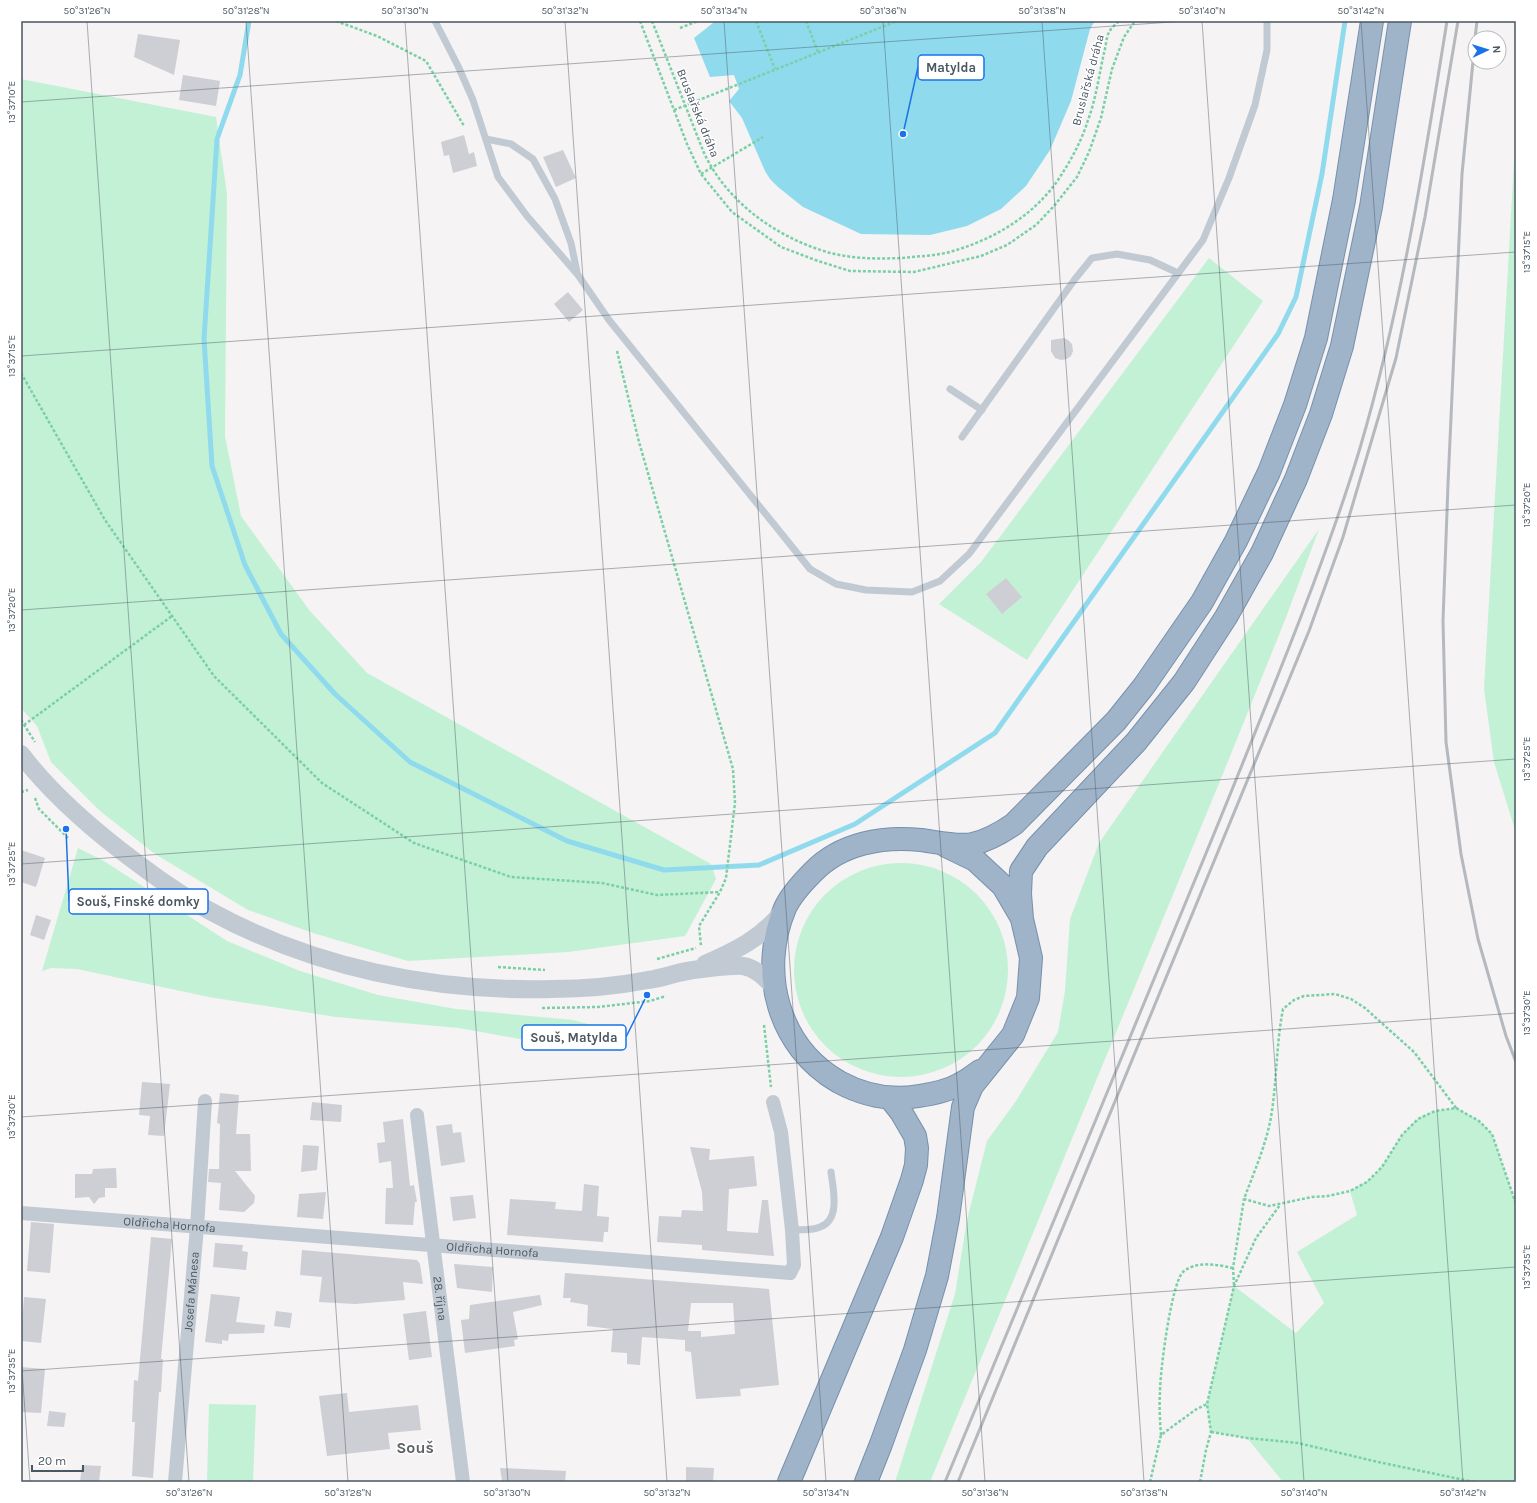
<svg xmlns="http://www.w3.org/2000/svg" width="1537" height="1503" font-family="Karla,sans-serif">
	<rect width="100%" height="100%" fill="#f5f3f3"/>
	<g fill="#c3f1d5">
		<path d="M21,79l195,38 11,77 -2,242 16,80 69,95 57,62 344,191 5,15 -31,57 -117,16 -160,9 -95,-28 -65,-23 -93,-56 -55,-43 -49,-49 -14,-36 -16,-18z"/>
		<path d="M1516,127v706l-22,-71 -10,-73z"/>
		<path d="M1209,258l54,43 -236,359 -88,-56 42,-42z"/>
		<path d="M1319,529l-34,91 -65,161 -290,701h-35l60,-188 12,-74 20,-79 29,-40 42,-69 7,-41 5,-72 29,-76z"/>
		<path d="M78,848l26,13 123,80 73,30 78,24 78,14 117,11 15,4 -2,13 -27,9 -100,-18 -123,-11 -127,-20 -132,-28 -26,-1 -9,3z"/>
		<circle cx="901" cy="970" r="107"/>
		<path d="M1456,1108l23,13 13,13 24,70v278h-233l-36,-44 -36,-6 -4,-28 27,-118 62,47 28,-30 -27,-51 60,-37 -7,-24c13,-7 24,-13 32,-25 12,-15 19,-35 36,-47 11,-8 25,-9 38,-11z"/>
		<path d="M209,1404l47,1 -3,77h-46z"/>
	</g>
	<path fill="#90daee" d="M712,21h383l-5,8 -19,72 -21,49 -24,36 -25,23 -34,17 -37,9 -69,-1 -58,-27 -25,-20 -8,-8 -5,-8 -23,-53 -13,-17 10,-12 -5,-14 -24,2 -16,-39 19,-15z"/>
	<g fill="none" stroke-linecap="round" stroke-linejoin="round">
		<path stroke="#90daee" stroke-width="5" d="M249,21l-9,54 -23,64 -13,200 8,127 33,99 36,69 54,60 75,68 157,79 97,29 95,-5 96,-41 140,-91 283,-399 18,-37 26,-123 23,-153"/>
	</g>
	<g fill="#cdcfd5" fill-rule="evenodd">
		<path d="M138,34l42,6 -6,35 -40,-18z"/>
		<path d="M183,75l37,6 -4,25 -37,-6z"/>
		<path d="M464,135l5,19 5,-2 3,14 -24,7 -4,-18 -5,1 -3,-14z"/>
		<path d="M563,150l13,28 -20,9 -13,-30z"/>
		<path d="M568,292l15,18 -14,12 -15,-18z"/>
		<path d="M1064,338l4,2 4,4 1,7 -2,5 -4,3 -6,1 -6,-2 -4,-7v-11z"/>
		<path d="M1006,578l16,19 -20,17 -16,-20z"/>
		<path d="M21,850l24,8 -9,29 -15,-5z"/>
		<path d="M36,915l15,5 -7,20 -14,-5z"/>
		<path d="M142,1082l28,2 -6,52 -16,-1 2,-19 -11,-1z"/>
		<path d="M220,1093l19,2 -3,39h14l1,37h-16l20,25 -1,7 -10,9 -25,-2 2,-27 -13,-1 1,-13h10l1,-45 -3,-1z"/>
		<path d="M312,1102l30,3 -1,17 -31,-2z"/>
		<path d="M403,1119l7,67 4,-1 3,17h-2l-2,23 -28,-1 1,-36h7l-2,-27 -12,2 -2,-20 8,-1 -2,-20z"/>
		<path d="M452,1124l1,9 8,-1 4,30 -24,4 -5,-40z"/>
		<path d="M303,1145l16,1 -2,24 -16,2z"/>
		<path d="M690,1147l20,2 -1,11 45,-4 3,30 -28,3 -2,42 31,2 4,-33h6l6,56 -72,-6v-5l-45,-3 2,-26 22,1 1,-7 21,1 -1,-19z"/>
		<path d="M116,1168l1,20h-12v9l-6,1 -5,6 -5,-7 -14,1v-24h17l1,-5z"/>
		<path d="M584,1184l15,2 -2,30 12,1 -1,15h-4l-1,10 -96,-7 3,-36 46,3 -1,7 27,2z"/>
		<path d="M326,1192l-3,27 -26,-2 2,-23z"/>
		<path d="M473,1195l3,23 -23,3 -3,-24z"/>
		<path d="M31,1222l23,2 -4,49 -23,-2z"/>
		<path d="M151,1237l21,2 -11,120h2l-2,33h-2l-6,86 -21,-2 3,-54h-3l2,-42 4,1z"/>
		<path d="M215,1243l28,2 -1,6 6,1 -2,18 -33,-3z"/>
		<path d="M302,1250l115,10 3,4 3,20 -20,-2 2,18 -50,4 -36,-2 3,-25 -22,-2z"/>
		<path d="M454,1264l39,3 -1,25 -35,-4z"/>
		<path d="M565,1273l204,16 10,96 -39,4 1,7 -45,3 -5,-47 -6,-1v-11l-43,-3 -2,28 -13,-1v-11l-16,-1 2,-23 -26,-3 1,-21 -18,-3 1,-4h-8zM691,1303h42l2,31 -34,3v-6h-13z"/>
		<path d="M211,1294l29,3 -4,25 29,3 -1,8 -35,1 -1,7 -6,-1v4l-17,-2z"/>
		<path d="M540,1295l2,10 -29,7 5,27 -4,1 1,6 -50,7 -4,-33 8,-1 1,-14z"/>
		<path d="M24,1297l22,2 -5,44 -20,-2z"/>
		<path d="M276,1311l16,2 -2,15 -16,-2z"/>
		<path d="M426,1311l6,46 -23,3 -6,-46z"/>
		<path d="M21,1367l24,2 -4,44 -20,-1z"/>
		<path d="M347,1393l2,19 69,-7 3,25 -33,3 2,16 -63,7 -8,-60z"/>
		<path d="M49,1411l17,2 -2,14 -17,-1z"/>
		<path d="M82,1465l19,1 -2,16h-19z"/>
		<path d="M686,1467l28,1 -1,14h-27z"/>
		<path d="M500,1468l66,3 -1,11 -63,-1z"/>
	</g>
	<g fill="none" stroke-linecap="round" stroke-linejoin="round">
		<g stroke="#7690ad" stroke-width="24">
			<g id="trunk">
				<path d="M946,846l29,14 28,26 17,29"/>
				<path d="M980,1071c-6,4 -13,10 -20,13 -12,7 -28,10 -41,12 -28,5 -56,-1 -80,-14 -61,-35 -81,-110 -54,-174 6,-13 18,-26 28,-36 28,-29 70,-36 108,-32 16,2 36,7 52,4 16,-4 28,-11 41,-20l102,-103 28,-35 58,-84 34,-61 33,-69 26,-67 21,-67 28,-138 28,-179"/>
				<path d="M789,1482l103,-245 20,-57 4,-15 1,-17 -2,-12 -14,-24 -11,-14"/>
				<path d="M866,1482l15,-38 34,-94 22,-74 11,-58 15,-111 9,-21 41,-51 15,-37 3,-40 -9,-39 -2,-25 1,-23 16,-24 99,-105 48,-60 42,-65 36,-64 34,-74 25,-65 21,-68 29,-139 29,-186"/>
			</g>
		</g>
		<g stroke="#7ad0a6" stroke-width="2.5" stroke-dasharray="3 2" stroke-linecap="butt">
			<path d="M336,21l41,15 49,25 38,65"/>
			<path d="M640,21l47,123 14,30 31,38 49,35 37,14 32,10 64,1 67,-16 26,-11 29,-20 18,-19 23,-29 12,-25 12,-34 11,-49 12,-32 11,-16"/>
			<path d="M652,21l52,132c23,49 72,84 123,99 24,7 50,7 75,6 17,-2 35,-2 51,-7 42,-12 83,-37 107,-74 11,-17 22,-37 28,-57 8,-21 11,-45 16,-67 2,-6 2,-15 5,-21 2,-4 7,-8 10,-11"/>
			<path d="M756,21l19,48"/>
			<path d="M806,21l12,31"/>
			<path d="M680,28l18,-7"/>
			<path d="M674,110l223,-89"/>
			<path d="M701,174l62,-37"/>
			<path d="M617,351l22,91 94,327 2,34 -9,75 -6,14 -21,34 2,20"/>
			<path d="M21,373l84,147 109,156 108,107 92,60 97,34 91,6 55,12 63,-3"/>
			<path d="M21,720l14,22"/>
			<path d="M24,725l148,-109"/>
			<path d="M21,792l7,-2"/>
			<path d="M35,798l4,11 29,29"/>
			<path d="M657,959l39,-11"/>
			<path d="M498,967l47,3"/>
			<path d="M542,1008l56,-1 52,-6 16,-5"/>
			<path d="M764,1025l7,62"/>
			<path d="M1456,1108l-42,-56 -49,-44 -14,-9 -16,-5 -31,2 -10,4 -11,9c-7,36 -6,72 -12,108 -5,28 -17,55 -27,82l25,7 43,-9 16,-1 22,-5 17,-9 15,-15 20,-32 16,-16 17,-8 21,-3 23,13 13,13 24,70"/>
			<path d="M1234,1285l-1,-17 11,-69"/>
			<path d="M1211,1432l36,6 51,5 80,19 96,20"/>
			<path d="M1161,1435c-1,-14 -2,-29 -1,-43 0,-20 11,-108 23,-120 14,-12 35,-7 50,-4"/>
			<path d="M1150,1482l11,-47 34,-25 12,-6"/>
			<path d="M1200,1482l6,-32 5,-18 -4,-28 27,-118 22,-48 24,-33"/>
		</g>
		<g stroke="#c1cad2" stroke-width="7">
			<path d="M435,21l23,45 15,34 25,77 29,39 51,59 31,45 201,249 26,15 30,6 46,2 28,-11 29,-27 234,-314 26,-62 26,-73 12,-55v-29"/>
			<path d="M486,139l25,5 22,15 22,40 16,44 6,29"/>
			<path d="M950,389l32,21"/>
			<path d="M962,437l113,-158 17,-21 25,-4 33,6 28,13"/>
			<path d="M792,1230c9,-1 20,1 28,-3 21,-7 13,-39 11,-55"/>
		</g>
		<g stroke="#c1cad2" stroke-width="14">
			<path id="s1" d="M417,1115l46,367"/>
			<path id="s2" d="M21,1213l769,60 4,-8 -2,-35 -11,-98 -8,-30"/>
			<path id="s3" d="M175,1482l22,-255 8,-126"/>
		</g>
		<g stroke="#c1cad2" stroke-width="18">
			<path d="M21,754c28,37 63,68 99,96 29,22 58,44 90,61 104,57 224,81 342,78 32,0 65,-3 96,-9 15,-2 30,-8 45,-10 8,-1 17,-2 25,-3 8,0 17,-2 25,-1 13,2 22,12 31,21"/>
			<path d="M705,964c30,-13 57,-26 77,-52"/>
		</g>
		<use href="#trunk" stroke="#9fb4c9" stroke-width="22"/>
		<g stroke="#b5b8bd" stroke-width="3">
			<path d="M1475,38l2,-17"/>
			<path d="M1475,41l-13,133 -14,310 -5,137 3,121 15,112 17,85 28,97 10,26"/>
			<path d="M945,1482c82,-197 164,-393 245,-590 30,-72 59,-144 88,-217 30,-75 59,-150 82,-227 41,-139 64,-284 87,-427"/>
			<path d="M958,1482l351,-851 34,-94 53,-179 29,-141 33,-196"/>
		</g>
	</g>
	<path fill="none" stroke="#4a5661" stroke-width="1" stroke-opacity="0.45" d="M87,21l102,1461M246,21l102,1461M405,21l103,1461M565,21l102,1461M724,21l102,1461M883,21l102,1461M1042,21l102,1461M1202,21l102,1461M1361,21l102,1461M21,102l1165,-81M21,356l1495,-104M21,610l1495,-105M21,864l1495,-105M21,1117l1495,-104M21,1355l9,127M21,1371l1495,-104"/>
	<g text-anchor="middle" stroke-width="3" stroke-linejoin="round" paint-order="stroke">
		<g font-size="12" fill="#4a5661" stroke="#fff">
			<text transform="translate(1088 80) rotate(-75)" y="4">Bruslařská dráha</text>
			<text transform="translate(698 113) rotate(68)" y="4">Bruslařská dráha</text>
			<text dy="4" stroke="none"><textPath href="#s2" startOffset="149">Oldřicha Hornofa</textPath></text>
			<text dy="4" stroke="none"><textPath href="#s2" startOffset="473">Oldřicha Hornofa</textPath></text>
			<text dy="4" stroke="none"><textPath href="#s3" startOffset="191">Josefa Mánesa</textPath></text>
			<text dy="4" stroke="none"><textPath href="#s1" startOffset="185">28. října</textPath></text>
		</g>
		<g font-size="16" font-weight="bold" fill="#5f6368" stroke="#fff">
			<text x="415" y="1453">Souš</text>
		</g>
	</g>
	<path fill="none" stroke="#1a73e8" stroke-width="1.5" d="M903 134L918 67M66 829L69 901M647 995L626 1037"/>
	<g fill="#1a73e8" stroke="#fff" stroke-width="1.5">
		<circle cx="903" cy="134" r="4"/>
		<circle cx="66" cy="829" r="4"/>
		<circle cx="647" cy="995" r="4"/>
	</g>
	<g fill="#fff" stroke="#1a73e8" stroke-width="1.5">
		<rect x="918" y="55" width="66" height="25" rx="4"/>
		<rect x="69" y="889" width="139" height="25" rx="4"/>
		<rect x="522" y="1025" width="104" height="25" rx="4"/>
	</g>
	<g font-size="13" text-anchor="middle" font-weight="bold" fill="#4a5661">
		<text x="951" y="72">Matylda</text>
		<text x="138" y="906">Souš, Finské domky</text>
		<text x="574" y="1042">Souš, Matylda</text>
	</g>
	<rect width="1537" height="1503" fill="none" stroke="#ffffff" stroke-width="44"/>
	<g transform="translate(1487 50) rotate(86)"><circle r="19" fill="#ffffff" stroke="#b7bbc0"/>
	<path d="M0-3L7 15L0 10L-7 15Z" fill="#1a73e8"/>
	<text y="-6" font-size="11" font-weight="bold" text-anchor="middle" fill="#4a5661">N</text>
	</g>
	<path d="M32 1465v6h51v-6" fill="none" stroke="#4a5661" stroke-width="2"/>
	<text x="38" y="1465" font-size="12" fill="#4a5661" stroke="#ffffff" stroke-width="3" paint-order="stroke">20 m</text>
	<rect x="22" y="22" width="1493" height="1459" fill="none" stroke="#4a5661" stroke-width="1.5"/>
	<g font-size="10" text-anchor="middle" fill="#4a5661">
		<text x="87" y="14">50°31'26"N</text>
		<text x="246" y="14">50°31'28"N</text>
		<text x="405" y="14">50°31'30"N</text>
		<text x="565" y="14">50°31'32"N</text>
		<text x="724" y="14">50°31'34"N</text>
		<text x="883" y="14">50°31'36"N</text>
		<text x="1042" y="14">50°31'38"N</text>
		<text x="1202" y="14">50°31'40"N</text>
		<text x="1361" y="14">50°31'42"N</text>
		<text transform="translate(11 102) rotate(-90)" y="4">13°37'10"E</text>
		<text transform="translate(1526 252) rotate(-90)" y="4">13°37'15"E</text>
		<text transform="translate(11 356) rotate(-90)" y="4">13°37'15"E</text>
		<text transform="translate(1526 505) rotate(-90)" y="4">13°37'20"E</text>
		<text transform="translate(11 610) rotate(-90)" y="4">13°37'20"E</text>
		<text transform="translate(1526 759) rotate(-90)" y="4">13°37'25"E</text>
		<text transform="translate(11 864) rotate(-90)" y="4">13°37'25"E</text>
		<text transform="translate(1526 1013) rotate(-90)" y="4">13°37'30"E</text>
		<text transform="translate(11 1117) rotate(-90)" y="4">13°37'30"E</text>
		<text transform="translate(1526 1267) rotate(-90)" y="4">13°37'35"E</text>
		<text transform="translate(11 1371) rotate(-90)" y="4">13°37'35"E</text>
		<text x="189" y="1496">50°31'26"N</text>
		<text x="348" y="1496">50°31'28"N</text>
		<text x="507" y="1496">50°31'30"N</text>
		<text x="667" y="1496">50°31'32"N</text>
		<text x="826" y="1496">50°31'34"N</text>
		<text x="985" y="1496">50°31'36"N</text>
		<text x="1144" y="1496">50°31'38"N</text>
		<text x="1304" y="1496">50°31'40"N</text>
		<text x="1463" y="1496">50°31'42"N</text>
	</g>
</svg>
